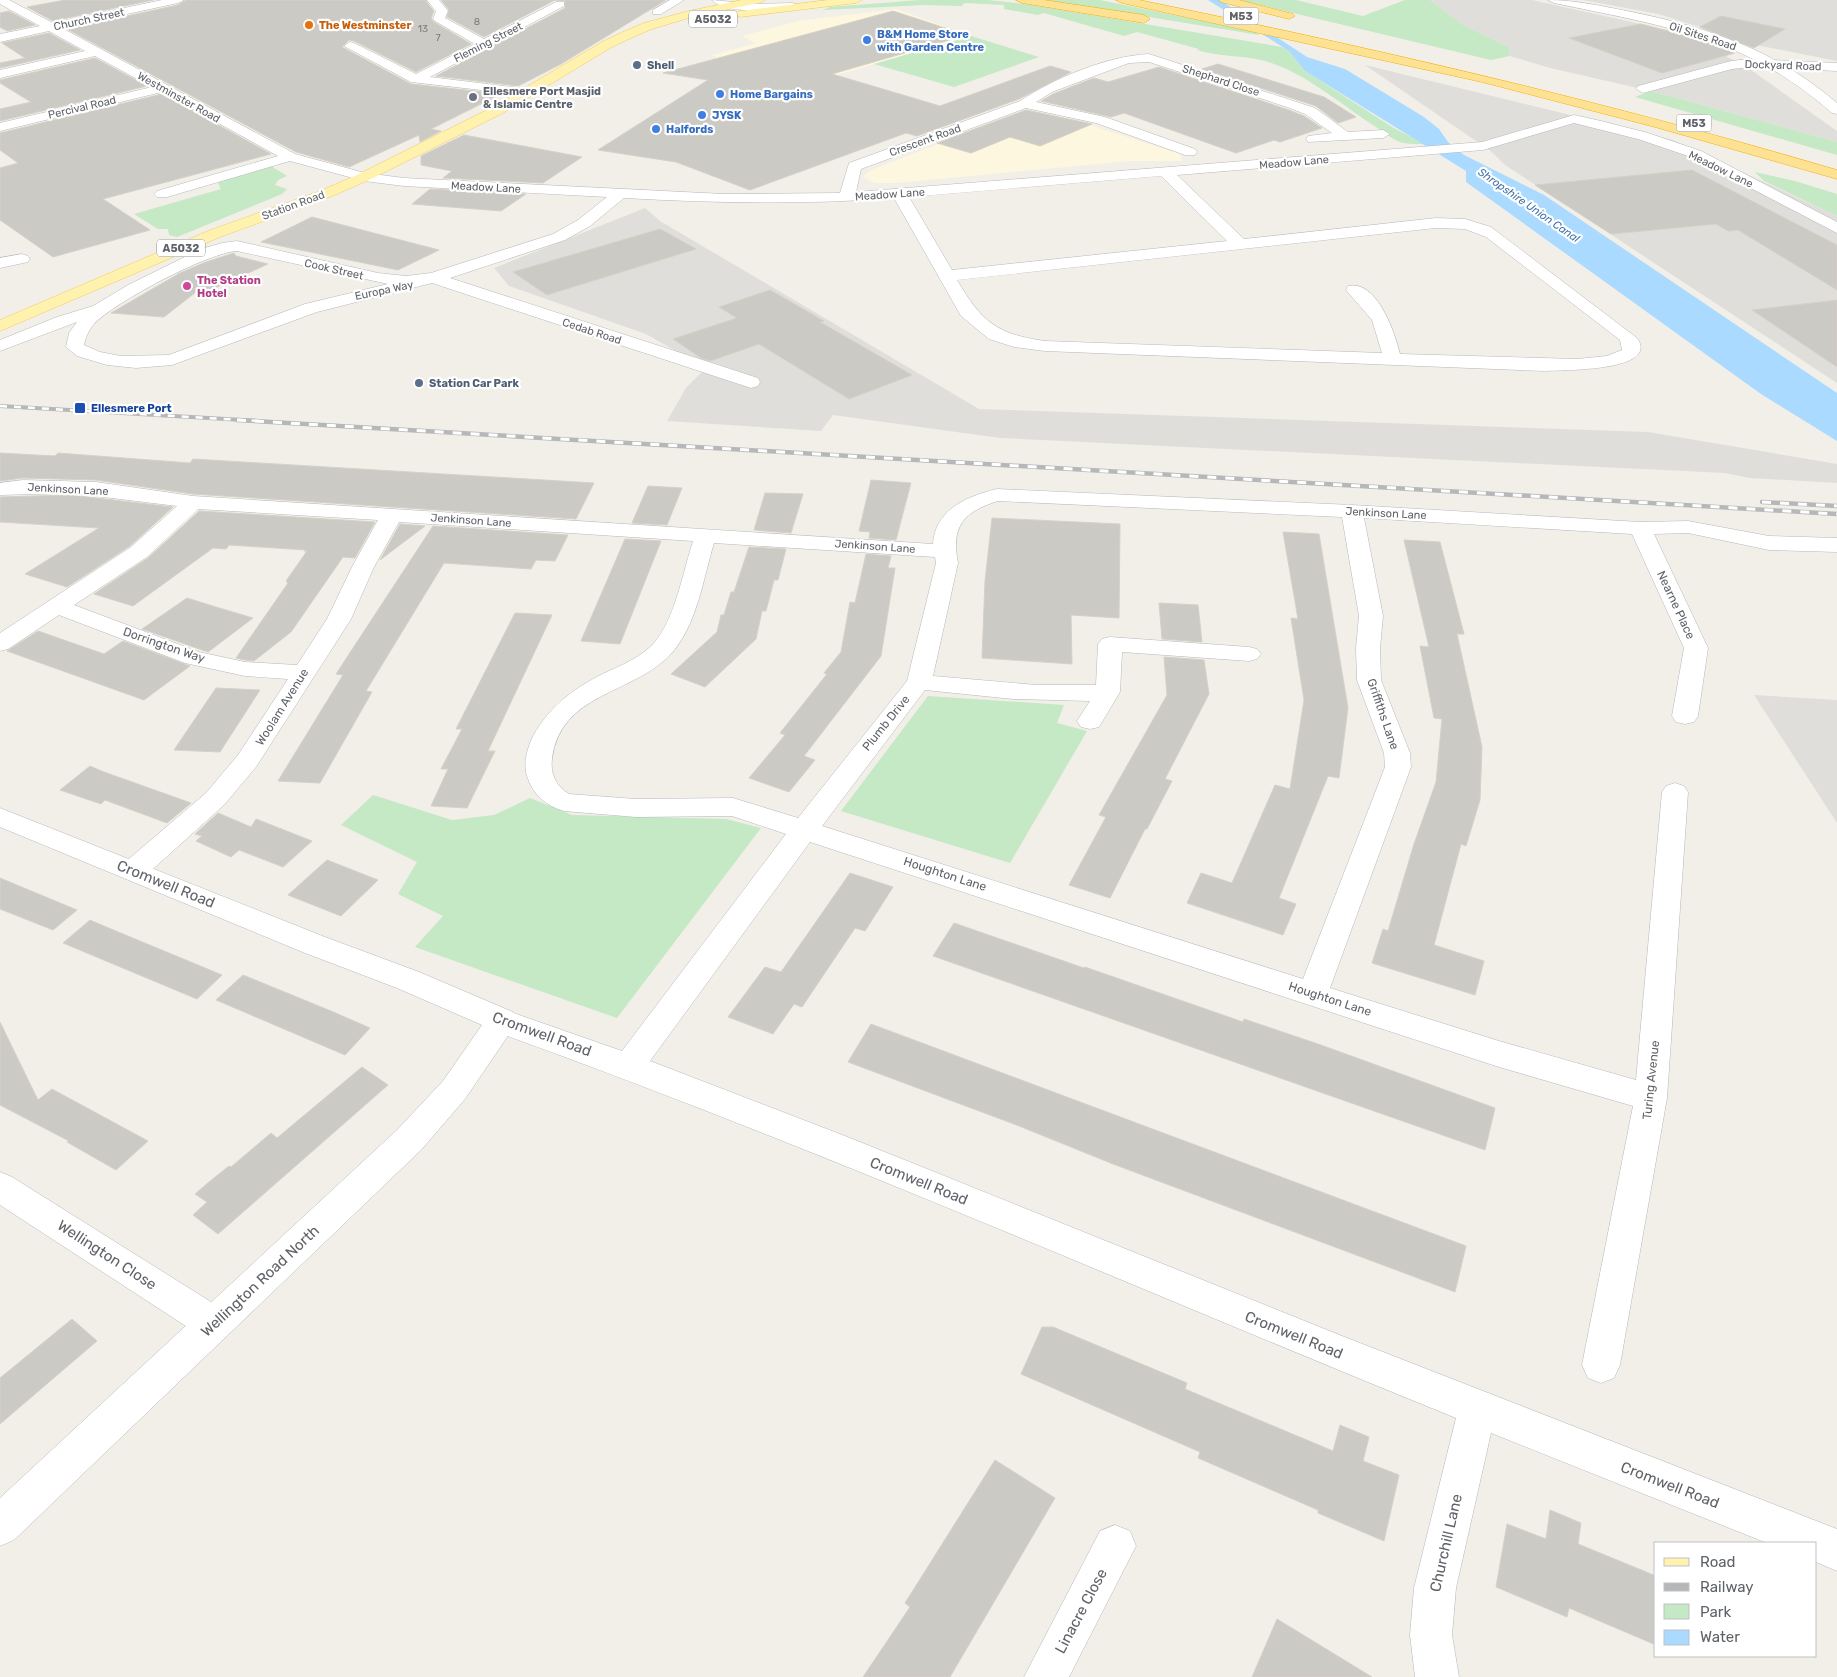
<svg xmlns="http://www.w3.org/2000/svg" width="1837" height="1677" font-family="Rubik,sans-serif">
	<rect width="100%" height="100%" fill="#f1efe8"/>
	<g fill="#fef7e0">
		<path d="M896,9l75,27 -176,51 -74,-26 -8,-6 43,-12 -14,-7 56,-15z"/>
		<path d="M1035,113l27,3 118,38 2,7h-53l-234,22h-20l-12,-6 8,-7 142,-55z"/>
	</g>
	<g fill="#e0deda">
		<path d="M1430,0h102l154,34 65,36 86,61v11l-186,-51 -101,-23 -40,-12 -2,-9 -45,-22z"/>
		<path d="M1583,0h254v61l-76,-15 -103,-32z"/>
		<path d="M1365,65l308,75 164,76v167l-332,-218 -13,-13z"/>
		<path d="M645,208l15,13 319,188 669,23 189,32v19l-87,-5 -25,-5 -725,-35 -167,-23 -12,16 -154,-10 19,-33 20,-20 -60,-34 -137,-48 -15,-18z"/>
		<path d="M1754,695l83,5v123z"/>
	</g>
	<g fill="#c5e8c5">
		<path d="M921,0h67l37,4 257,43 7,4 16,20 87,56 32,17c-27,1 -29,-4 -51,-19 -34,-22 -69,-53 -108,-64 -22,-6 -46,-4 -68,-11l2,-1 -62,-17 -13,4 -80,-23 -6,2 -34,-6v-4l-40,-2 -2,3 -38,-1 -101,5 7,-3z"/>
		<path d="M1045,0h55l156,32 3,3z"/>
		<path d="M1239,0h57l67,16 42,-16h25l33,25 45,22 2,9 -19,4z"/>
		<path d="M971,36l68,21 -85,30 -80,-23z"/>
		<path d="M1651,91l186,51v13l-202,-58z"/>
		<path d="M271,166l16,10 -9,4 -3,5 12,4 -5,5 -105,43 -8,-2 -1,-6h-10l-24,-15 87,-25 -3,-6 7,-4z"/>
		<path d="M1755,172l40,9 42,13v22l-73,-35z"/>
		<path d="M928,696l136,9 -7,18 30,8 -77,132 -169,-52z"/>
		<path d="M373,795l79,25 42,-5 36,-17 42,17 154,4 35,9 -144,190 -202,-71 28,-31 -45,-22 19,-32 -76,-37z"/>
	</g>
	<path fill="#aadaff" d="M1208,0h12l87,57 38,12 79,48 15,12 9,13 16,13 80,40 293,198v48l-76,-47 -295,-212v-11l-161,-100 -16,-20z"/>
	<g fill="#cccac5" stroke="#d6d1c6">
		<path d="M65,0h88l-100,21 -26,-14z"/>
		<path d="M186,0h239l9,11 -3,7 3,4 37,22 -55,28 -62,-31 -5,-1 -7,7 69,37 90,10 -70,35 10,2 -21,11 -1,-7 -70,32 -53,-15 -229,-123 111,-24z"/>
		<path d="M441,0h225l-105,64 -43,22 -82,-10 129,-68v-7l-10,-1 -71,37 -37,-20 2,-7z"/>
		<path d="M9,11l26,14 -28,6 -7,-4v-14z"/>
		<path d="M893,11l74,24 -135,39 108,32 110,-40 21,6 -52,27 -102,37 -11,-3 -156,57 -74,-28 -78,-12 110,-70 -45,-7z"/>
		<path d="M1721,16l64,13 -31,19 -54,-21z"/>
		<path d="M1641,24l60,16 34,13 -73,20 -93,-35z"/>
		<path d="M49,33l31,17 -80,18v-5l25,-5 -23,-15z"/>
		<path d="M95,58l52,28 -147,35v-12l31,-7 -31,-19v-3z"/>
		<path d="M1218,64l106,33 32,20 -18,6 -22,-17 -114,-37z"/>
		<path d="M1159,67l127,42 18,7 18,12 -42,14 -6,-2 -38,13 -112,-40 -13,4 -70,-16 12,-7 41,-16 14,4z"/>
		<path d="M162,94l109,60 -168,45 47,31 -97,27 -53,-37v-52l18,-5 -18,-13v-17z"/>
		<path d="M1026,110l66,14 -52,22 -30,-9 -39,16 -34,-10z"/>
		<path d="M464,135l118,22 -39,26 -100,-5 9,-7 -31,-6v-9z"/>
		<path d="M1692,170l145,75v45l-99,-60 -10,1 -12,-7 -105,10 -76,-49z"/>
		<path d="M430,189l96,5 -25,17 -89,-7z"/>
		<path d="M312,217l127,33 -41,20 -137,-28z"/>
		<path d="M660,229l36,20 -149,46 -34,-23z"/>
		<path d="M234,253l2,3 32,8 -66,30 -6,-2 -32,25 -53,-4 69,-40 26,-11z"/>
		<path d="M770,290l54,31 -4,1 92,53 -63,24 -90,-55 -49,17 -9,-3 -28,-19 64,-21 -18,-11z"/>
		<path d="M1837,300v67l-85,-57z"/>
		<path d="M0,453l55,3 3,-3 132,10 3,-4 401,24 -18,36 -383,-25 -97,-14 -73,-2 -23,3z"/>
		<path d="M871,480l40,3 -15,57 -27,-2 1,-6 -11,-1z"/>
		<path d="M648,486l34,2 -15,37 -35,-2z"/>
		<path d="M765,493l38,1 -12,39 -37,-3z"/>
		<path d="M71,495l102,12 -43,39 -63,41 -42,-13 74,-46 -99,-6v-25z"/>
		<path d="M199,511l176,11 -20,36 -12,-1 -52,75 -37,29 -9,-1 -9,-2 52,-75 -2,-2 21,-30h-3l2,-1 -77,-5 -3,4 -13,-1 -80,58 -39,-12 54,-36z"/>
		<path d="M992,518l128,6 -1,94 -48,-3 1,49 -90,-6 3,-77z"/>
		<path d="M400,524l25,2 -45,34z"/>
		<path d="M433,526l135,9 -13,26 -19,-1 -5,9 -87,-6 -78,128 6,1 -52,91 -42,-2 65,-106 -7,-1z"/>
		<path d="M1283,532l36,2 29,174 -9,70 -11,-2 -49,122 17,6 -13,31 -96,-32 14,-30 31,10 43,-98 15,4 14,-89 -13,-82 7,1z"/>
		<path d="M625,539l36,2 -41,103 -39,-3z"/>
		<path d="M1404,540l36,2 24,92h-7l25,113 -2,53 -14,46 -5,-2 -27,101 50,16 -9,34 -103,-32 11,-34 5,2 26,-87 22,-62 6,-63 -8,-1 -14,-72 9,1z"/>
		<path d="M749,547l37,2 -8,31h-4l-8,31h-4l-6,28 -51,48 -34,-13 46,-42 4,-17h3l7,-23h3z"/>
		<path d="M866,554l25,2 -3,12h7l-14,88 -77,100 11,4 -26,32 -40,-14 36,-43 -5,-2 47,-59 -3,-1 17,-21 9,-50 5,1z"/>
		<path d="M187,598l29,9 37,11 -45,34 -66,-23z"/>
		<path d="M1159,603l39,2 4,37 -40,-3z"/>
		<path d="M515,613l37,2 -64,136h7l-28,57 -36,-2 17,-37h-7l21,-40h-6z"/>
		<path d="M38,631l66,23 19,-13 67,25 -46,34 -137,-49z"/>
		<path d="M1164,657l40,3 5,34 -44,85 7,2 -25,48h-2l-35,69 -41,-13 37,-68 -7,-2 68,-120z"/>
		<path d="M216,688l44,2 -40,62 -46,-2z"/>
		<path d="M90,766l14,6 87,31 -24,20 -62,-23 -4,4 -41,-14z"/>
		<path d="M218,813l33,14 5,-8 56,22 -29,26 -44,-17 -8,7 -35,-16 6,-5 -7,-2z"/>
		<path d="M327,860l51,20 -37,36 -53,-21z"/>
		<path d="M850,873l43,14 -28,44 -10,-3 -53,79 -8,-3 -21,30 -45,-17 37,-50 16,5z"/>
		<path d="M0,878l77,32 -24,20 -53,-21z"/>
		<path d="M90,920l21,9 111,46 -25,24 -134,-56z"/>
		<path d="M954,923l130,45 1,-1 158,55 1,-3 74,25 177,64 -10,42 -552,-194z"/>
		<path d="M243,975l88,36 39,17 -25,27 -129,-55z"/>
		<path d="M0,1022l38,78 14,-11 96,52 -32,29 -49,-28 2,-1 -69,-36z"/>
		<path d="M871,1024l595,222 -11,46 -342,-128 -99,-40 -166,-62z"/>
		<path d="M362,1067l26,18 -170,149 -25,-19 14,-13 -12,-8 14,-12 20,-16 2,1 40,-34 6,5z"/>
		<path d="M72,1319l25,22 -97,83v-46z"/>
		<path d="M1042,1327h11l134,56 -2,6 148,62 7,-26 29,12 -6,24 36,14 -15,66 -66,-28v-3l-120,-52 2,-6 -179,-78z"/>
		<path d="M995,1460l60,38 -105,179h-87l47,-70 -5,-4z"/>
		<path d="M1550,1510l31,13 -3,21 78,32v69l-87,-37 -2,9 -71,-30 11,-63 39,15z"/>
		<path d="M1277,1619l95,58h-120z"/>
	</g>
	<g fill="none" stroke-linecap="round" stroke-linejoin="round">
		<g stroke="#b5b8bc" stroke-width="1">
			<g id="minor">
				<path d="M0,0h9l44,23 109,-23h22l-6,3 -116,25 233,126 70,19 39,5 320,16 116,-1 9,-30 171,-62c35,-23 87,-45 129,-47l166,54 33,24 35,-2 7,4 -7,4 -75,4 -2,-3 2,-3 24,-3 -27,-19 -18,-7 -138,-45 -20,1 -77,29 -16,10 69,15 90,32 2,3 -2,3h-10l-89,-32 -70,-15 -165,61 -5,23 626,-50 92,-27 27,6 47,12 53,18 136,71v11l-146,-76 -53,-18 -64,-16 -91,27 -306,25 67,64 192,-21 29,1 26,8 146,111c24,34 -78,32 -93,33l-499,-20 -31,-4 -25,-8 -28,-23 -67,-118c-90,7 -180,5 -270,0l-34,28 -25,14 -115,38 308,100 2,4 -2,4 -7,2 -319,-105 -115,29 -145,53 -36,3 -29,-3 -30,-9 -11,-9 3,-14 8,-11 -77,29v-11l57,-23 36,-11 35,-21 73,-36 21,-6 15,-2 141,32 28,3 25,-3 122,-39 25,-14 29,-23 -203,-11 -40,-5 -74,-20 -123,36h-10l-3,-3 3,-3 121,-35 -116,-64 -162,39v-8l152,-36 -57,-31 -95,22v-8l85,-19 -36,-20 -49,11v-8l40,-8 -40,-22zM1161,176l66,65 -275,29 -43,-73zM1436,228l29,1 21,8 134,103 2,10 -15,6 -30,3 -177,-5c-5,-21 -23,-75 -52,-68l-2,4 26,30 10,33 -337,-12c-49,-7 -63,-19 -88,-61zM237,251l151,33 -83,20 -136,51 -48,1 -21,-4 -16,-7c2,-8 4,-14 10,-21 19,-21 115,-72 143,-73z"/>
				<path d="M427,0h12l9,11 -3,7 39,21 72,-37h8v4l-134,71 98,12 7,4 -2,3 -122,-14 -67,-36 6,-4 4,1 62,31 59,-30 -40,-23 -2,-2 3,-8z"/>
				<path d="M670,0h14l-23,14h-8v-4z"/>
				<path d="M712,0l43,4 38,-1 6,3 -6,3c-20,1 -66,6 -81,-9z"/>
				<path d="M1750,59l87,4v8l-87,-4 -18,2 -89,24 -7,-4 2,-3 93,-25z"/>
				<path d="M22,254l6,2 2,3 -2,3 -28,6v-10z"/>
				<path d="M23,480l73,2 97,14 740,48c2,-35 35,-48 64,-55l355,16 288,17 48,-1 81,15 68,2v14l-68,-2 -81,-17 -34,1 54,114 -10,68 -4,6 -9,2 -9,-2 -4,-6 12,-68 -52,-114 -268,-16 19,98 -3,32 1,32 29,73 1,14 -81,221 169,53 137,39 26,-288 4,-6 9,-3 9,3 4,6 -21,306 -47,267 -6,13 -13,5 -13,-5 -6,-13 51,-259 -134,-39 -689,-225 -160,219 195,75 497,200 495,193v42l-21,-9v-19h-49l-276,-110 -35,155 -4,47 7,42h-44l-5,-42 4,-47 42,-170c-321,-130 -639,-271 -965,-388l-5,-9 5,-9 11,-3 120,42 164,-217 -54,-18 -96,1 -72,-6c-18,-5 -31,-16 -37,-35 -4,-13 0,-27 6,-40 18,-32 44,-50 76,-65 16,-7 33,-15 45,-28 21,-24 29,-71 39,-102l-294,-19 -25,45 -23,52 -95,148 -32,38 -80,72 -10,3 -10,-3 -4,-7 4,-7 82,-70 32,-38 50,-76 -43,-3 -60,-13 -126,-48 -51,34 -8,2v-18l131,-86 46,-41 -106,-13 -71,2v-12zM998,501l344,16 17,99 -3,32 1,32 27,73 1,14 -82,212 -481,-153 103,-136 88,9 77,2 -13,20 4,6 9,2 9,-2 21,-35 2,-40 127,9 8,-2 4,-5 -4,-5 -8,-2 -139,-10 -8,2 -4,5 -2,41h-59l-104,-9 25,-113c-7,-37 5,-51 40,-62zM198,509l180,11 -26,47 -25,52 -30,46 -52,-3 -46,-10 -125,-47 73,-48zM714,543l221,14 1,6 -29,118 -109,137 -65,-20 -97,1 -67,-5c-13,-8 -19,-20 -17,-35 8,-66 81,-65 118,-104 27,-29 33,-76 44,-112z"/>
				<path d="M0,1172l12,5 215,135 5,12 -5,12 -13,5 -13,-5 -201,-131z"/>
				<path d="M1115,1525l15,6 6,15 -67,131h-45l76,-146z"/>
			</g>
		</g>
		<g stroke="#b5b8bc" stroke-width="1">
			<g id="tertiary">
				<path d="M1548,0c27,0 53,6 79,11 80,16 147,38 210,92v11l-5,-1c-87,-77 -169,-87 -278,-110z"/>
				<path d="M0,808l325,129 94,35 94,40 5,9 -53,78 -44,51 -407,390 -14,6v-48l397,-368 46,-49 39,-56 -85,-37 -92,-35 -305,-126z"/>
			</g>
		</g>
		<g stroke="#f2c960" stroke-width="1">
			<g id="primary">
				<path d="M742,0h23l-6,3 -64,13 -43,13 -21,9 -21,10 -107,65 -134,67 -39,17 -110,40 -220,94v-11l208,-89 112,-40 39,-17 134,-67 109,-65 21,-10 21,-9 45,-12z"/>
				<path d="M828,0h34l-6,3 -116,14 -6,-3 6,-3z"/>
			</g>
		</g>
		<g stroke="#f9ab00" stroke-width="1">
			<g id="motorway">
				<path d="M1016,0h28l100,15 6,4 -6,4 -122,-20z"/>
				<path d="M1116,0h23c235,48 468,102 698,170v9l-182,-52 -173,-45 -360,-79z"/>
				<path d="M1219,0h20l54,14 2,2 -6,3 -68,-17z"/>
			</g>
		</g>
		<use href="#minor" fill="#fff" fill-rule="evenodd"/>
		<use href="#tertiary" fill="#fff" fill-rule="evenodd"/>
		<use href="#primary" fill="#fff2af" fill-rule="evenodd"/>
		<use href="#motorway" fill="#fde293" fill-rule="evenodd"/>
		<g stroke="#b6b7b8" stroke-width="4">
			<path id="rail-far1" d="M0,406l259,15"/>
		</g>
		<g stroke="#b6b7b8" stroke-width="4.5">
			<g id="rail">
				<path d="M237,420l1600,94"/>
				<path d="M1762,502l75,4"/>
			</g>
		</g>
		<use href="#rail-far1" stroke="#fff" stroke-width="2.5" stroke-dasharray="7" stroke-linecap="butt"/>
		<use href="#rail" stroke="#fff" stroke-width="3" stroke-dasharray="9" stroke-linecap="butt"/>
	</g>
	<circle fill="#e8710a" stroke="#fff" stroke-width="2" cx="309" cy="25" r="5"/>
	<g fill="#3f7fe0" stroke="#fff" stroke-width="2">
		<circle cx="867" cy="40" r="5"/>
		<circle cx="720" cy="94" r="5"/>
		<circle cx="702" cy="115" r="5"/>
		<circle cx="656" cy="129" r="5"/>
	</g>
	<g fill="#5c6f8a" stroke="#fff" stroke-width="2">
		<circle cx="637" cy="65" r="5"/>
		<circle cx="419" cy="383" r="5"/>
	</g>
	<circle fill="#6b7280" stroke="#fff" stroke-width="2" cx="473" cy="97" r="5"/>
	<circle fill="#d1479c" stroke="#fff" stroke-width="2" cx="187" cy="286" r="5"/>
	<rect fill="#1a4fb4" stroke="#fff" stroke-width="2" x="74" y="402" width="12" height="12" rx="2.5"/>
	<g text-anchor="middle" stroke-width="4.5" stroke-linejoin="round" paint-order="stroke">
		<g font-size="10" fill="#7a7d7f">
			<text x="477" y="25">8</text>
			<text x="423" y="32">13</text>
			<text x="438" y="41">7</text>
		</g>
		<g fill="#fff" stroke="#8f9295" stroke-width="1">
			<rect x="1223.5" y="7.5" width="35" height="17" rx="4"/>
			<rect x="689" y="10.5" width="48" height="17" rx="4"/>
			<rect x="1676.5" y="114.5" width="35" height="17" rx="4"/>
			<rect x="157" y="239.5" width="48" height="17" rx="4"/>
		</g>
		<g font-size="11" font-weight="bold" fill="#5f6368">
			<text x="1241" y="20">M53</text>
			<text x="713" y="23">A5032</text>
			<text x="1694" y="127">M53</text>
			<text x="181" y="252">A5032</text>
		</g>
		<g font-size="11" fill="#5f6368" stroke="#fff">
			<text transform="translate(89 19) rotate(-12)" y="4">Church Street</text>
			<text transform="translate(1703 36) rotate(18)" y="4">Oil Sites Road</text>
			<text transform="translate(488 42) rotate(-27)" y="4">Fleming Street</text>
			<text transform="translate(1783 65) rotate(2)" y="4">Dockyard Road</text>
			<text transform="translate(1221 80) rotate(18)" y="4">Shephard Close</text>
			<text transform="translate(179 97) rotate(29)" y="4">Westminster Road</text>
			<text transform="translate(82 107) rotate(-13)" y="4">Percival Road</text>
			<text transform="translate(925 140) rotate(-20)" y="4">Crescent Road</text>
			<text transform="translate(1294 162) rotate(-5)" y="4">Meadow Lane</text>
			<text transform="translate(1721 169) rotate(26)" y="4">Meadow Lane</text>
			<text transform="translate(486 187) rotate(3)" y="4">Meadow Lane</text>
			<text transform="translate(890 194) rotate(-4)" y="4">Meadow Lane</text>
			<text transform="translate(293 205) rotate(-20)" y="4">Station Road</text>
			<text transform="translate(334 269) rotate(13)" y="4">Cook Street</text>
			<text transform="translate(384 290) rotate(-12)" y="4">Europa Way</text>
			<text transform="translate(592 331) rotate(18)" y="4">Cedab Road</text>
			<text transform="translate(68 489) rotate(3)" y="4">Jenkinson Lane</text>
			<text transform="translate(1386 513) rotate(3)" y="4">Jenkinson Lane</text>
			<text transform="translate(471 520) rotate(4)" y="4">Jenkinson Lane</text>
			<text transform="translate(875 546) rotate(4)" y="4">Jenkinson Lane</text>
		</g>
		<g font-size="11" font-weight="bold" fill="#c56008" stroke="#fff" text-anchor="start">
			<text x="319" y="29">The Westminster</text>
		</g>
		<g font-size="11" font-weight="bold" fill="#366cbe" stroke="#fff" text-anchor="start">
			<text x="877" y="38">B&amp;M Home Store<tspan x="877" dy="13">with Garden Centre</tspan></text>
			<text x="730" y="98">Home Bargains</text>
			<text x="712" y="119">JYSK</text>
			<text x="666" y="133">Halfords</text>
		</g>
		<g font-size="11" font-weight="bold" fill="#4e5e75" stroke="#fff" text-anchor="start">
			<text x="647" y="69">Shell</text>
			<text x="429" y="387">Station Car Park</text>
		</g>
		<g font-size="11" font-weight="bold" fill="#5b616d" stroke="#fff" text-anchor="start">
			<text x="483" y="95">Ellesmere Port Masjid<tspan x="483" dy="13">&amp; Islamic Centre</tspan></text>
		</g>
		<g font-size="11" font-style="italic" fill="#4174aa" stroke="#fff">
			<text transform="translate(1529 205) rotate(35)" y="4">Shropshire Union Canal</text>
		</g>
		<g font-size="11" font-weight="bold" fill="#b23c85" stroke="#fff" text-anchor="start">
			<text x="197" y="284">The Station<tspan x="197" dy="13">Hotel</tspan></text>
		</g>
		<g font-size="11" font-weight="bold" fill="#164399" stroke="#fff" text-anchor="start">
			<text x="91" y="412">Ellesmere Port</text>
		</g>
		<g font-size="12" fill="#5f6368" stroke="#fff">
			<text transform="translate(1676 605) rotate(65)" y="4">Nearne Place</text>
			<text transform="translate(164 645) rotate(19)" y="4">Dorrington Way</text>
			<text transform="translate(282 707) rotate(-58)" y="4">Woolam Avenue</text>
			<text transform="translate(1383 714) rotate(71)" y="4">Griffiths Lane</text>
			<text transform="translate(886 723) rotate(-51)" y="4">Plumb Drive</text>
			<text transform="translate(945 874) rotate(18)" y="4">Houghton Lane</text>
			<text transform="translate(1330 999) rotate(18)" y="4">Houghton Lane</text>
			<text transform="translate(1651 1080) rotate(-84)" y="4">Turing Avenue</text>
		</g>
		<g font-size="15" fill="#5f6368" stroke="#fff">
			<text transform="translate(166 884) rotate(22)" y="5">Cromwell Road</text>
			<text transform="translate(542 1034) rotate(20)" y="5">Cromwell Road</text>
			<text transform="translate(919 1181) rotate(22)" y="5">Cromwell Road</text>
			<text transform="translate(107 1255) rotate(33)" y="5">Wellington Close</text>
			<text transform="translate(260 1281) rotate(-43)" y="5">Wellington Road North</text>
			<text transform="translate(1294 1335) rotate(22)" y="5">Cromwell Road</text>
			<text transform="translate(1670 1485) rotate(21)" y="5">Cromwell Road</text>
			<text transform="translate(1446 1543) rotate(-77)" y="5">Churchill Lane</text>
			<text transform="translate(1081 1611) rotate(-62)" y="5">Linacre Close</text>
		</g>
	</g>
	<rect x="1654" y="1542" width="162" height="115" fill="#ffffff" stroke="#bfc1c3"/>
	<rect x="1664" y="1558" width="25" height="8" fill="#fff2af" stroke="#bfc1c3"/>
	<text x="1700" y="1567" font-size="15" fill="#5f6368">Road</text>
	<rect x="1664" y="1583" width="25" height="8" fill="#b6b7b8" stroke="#bfc1c3"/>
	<text x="1700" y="1592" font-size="15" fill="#5f6368">Railway</text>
	<rect x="1664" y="1604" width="25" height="15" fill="#c5e8c5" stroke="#bfc1c3"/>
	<text x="1700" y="1617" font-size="15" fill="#5f6368">Park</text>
	<rect x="1664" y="1630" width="25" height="15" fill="#aadaff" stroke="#bfc1c3"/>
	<text x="1700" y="1642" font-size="15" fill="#5f6368">Water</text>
</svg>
